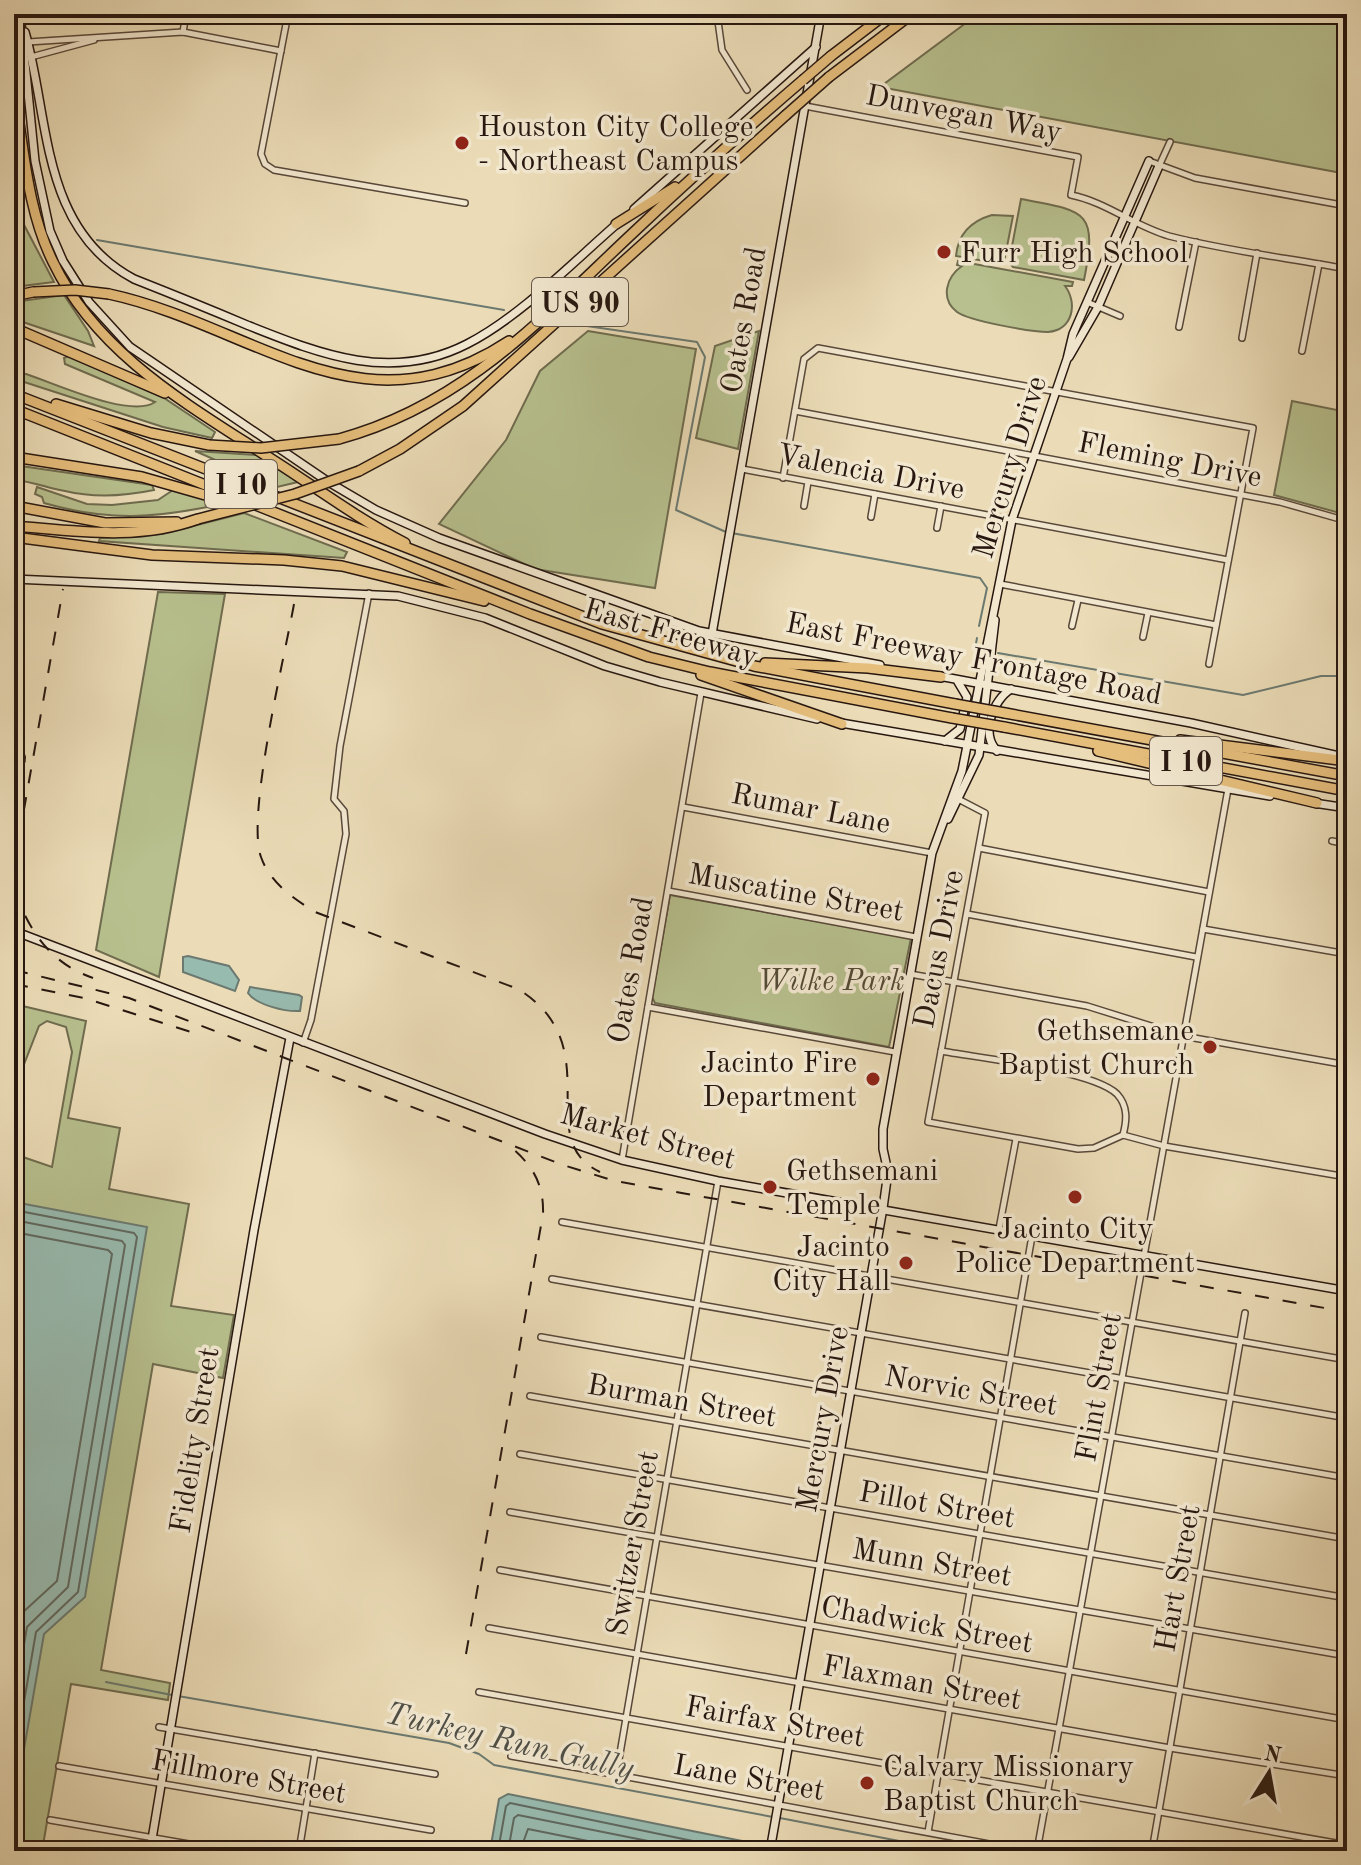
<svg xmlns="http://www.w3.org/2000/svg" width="1361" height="1865" font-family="'Old Standard TT',serif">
	<rect width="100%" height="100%" fill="#ebdcb7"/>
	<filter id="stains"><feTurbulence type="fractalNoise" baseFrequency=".0025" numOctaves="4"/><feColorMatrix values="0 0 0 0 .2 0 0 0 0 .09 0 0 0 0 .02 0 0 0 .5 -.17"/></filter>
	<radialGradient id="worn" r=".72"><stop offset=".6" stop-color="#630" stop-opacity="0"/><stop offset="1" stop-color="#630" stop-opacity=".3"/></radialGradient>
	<g fill="#b7c08e" stroke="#6f6c4f" stroke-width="2">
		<path d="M978,14h369v160l-467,-87z"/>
		<path d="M1021,199c65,12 77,11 63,81l-71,-13 -4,-5z"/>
		<path d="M992,215l21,1 -9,46 -3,2 -45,-8c2,-22 15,-35 36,-41z"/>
		<path d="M14,220l8,1 32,61 -40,5z"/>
		<path d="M958,261l115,21 -1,4h-7c13,17 8,44 -17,46 -16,0 -79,-11 -91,-20 -17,-13 -11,-35 5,-46l-5,-1z"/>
		<path d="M64,295l24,36 6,15 -80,-27v-17z"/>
		<path d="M588,331l108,18 -41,239 -120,-19 -96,-45 67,-84 34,-69z"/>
		<path d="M759,331l-21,118 -42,-11 19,-92z"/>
		<path d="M69,356l95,42 51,34 -3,6 -49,-11 -142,-46v-7h5c28,9 105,45 129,28l-90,-38 -1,-6z"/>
		<path d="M1292,401l55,11v103l-73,-20z"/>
		<path d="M195,451l62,4 41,27 -21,5z"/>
		<path d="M14,465l138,20 2,5c-29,6 -60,8 -89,1 -17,-3 -31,-9 -50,-11z"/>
		<path d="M37,487l50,17 25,1 46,-5 15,-10 49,14c-65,14 -113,18 -178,-1l-2,-6 -7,-3z"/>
		<path d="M244,513l103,39 -3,6 -245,-17 1,-3 62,-4z"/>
		<path d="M158,592l67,2 -66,383 -63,-27z"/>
		<path d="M670,895l241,43 -22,109 -234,-44 -3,-6z"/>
		<path d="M14,1004l72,17 -18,97 52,10 -11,61 80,15 -18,102 63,9 -11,63 -70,-14 -52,306 69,13 -2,17 -97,-16 -29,167h-28v-697l38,13 20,-115 -6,-25 -19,-6 -8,5 -25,64z"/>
	</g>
	<g fill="#98bbb0" stroke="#6b7970" stroke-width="2">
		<path d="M188,956l41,10 10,14 -4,11 -52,-19v-15z"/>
		<path d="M250,987l49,8 3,2 -2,14c-14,1 -44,-6 -52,-18z"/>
		<path d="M14,1202l133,25 -62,370 -41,37 -30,173z"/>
		<path d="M508,1794l234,47 7,5v5h-259l9,-52z"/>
	</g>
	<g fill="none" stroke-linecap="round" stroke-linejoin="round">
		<g stroke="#606960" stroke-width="2">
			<path d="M14,1210l120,23 3,4 -59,355 -42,40 -22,128"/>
			<path d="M14,1220l108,21 3,4 -57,342 -41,40 -13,74"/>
			<path d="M14,1232l94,18 4,4 -55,327 -36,33 -7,17"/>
			<path d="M498,1851l8,-45 4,-3 231,48"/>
			<path d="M508,1851l6,-33 4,-3 180,36"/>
			<path d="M520,1851l8,-22 110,22"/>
		</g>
		<g stroke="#6b7970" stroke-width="2">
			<path d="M97,240l407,70"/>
			<path d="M573,324l124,18 8,15 -29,153 50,22 254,46 7,10 -8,38"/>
			<path d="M977,638l-2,11 6,1"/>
			<path d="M998,653l245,42 78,-19h26"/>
			<path d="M106,1682l66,13"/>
			<path d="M178,1696l271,47 30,11 15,11 279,52"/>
			<path d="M780,1818l171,33"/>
		</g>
		<g stroke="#58483a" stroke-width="8">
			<g id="street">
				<path d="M288,14l-27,140 4,10 9,6 191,33"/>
				<path d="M717,14l5,36 25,40"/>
				<path d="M183,32l3,-18"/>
				<path d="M28,42l155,-10 98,19"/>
				<path d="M31,57l63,-17"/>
				<path d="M805,106l273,51 -7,38c35,7 63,31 98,41 58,15 119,22 178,33"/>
				<path d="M1149,161l46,17 152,28"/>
				<path d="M1159,166l11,-24"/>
				<path d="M1087,302l33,14"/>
				<path d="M1179,327l17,-85"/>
				<path d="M1242,338l15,-85"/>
				<path d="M1302,351l17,-87"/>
				<path d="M795,411l485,91 67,19"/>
				<path d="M742,469l486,91"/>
				<path d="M783,478l21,-119 14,-11 435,80 -44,236"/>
				<path d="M804,506l4,-24"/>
				<path d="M871,517l4,-23"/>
				<path d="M937,528l4,-22"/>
				<path d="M1000,584l216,41"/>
				<path d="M1072,626l6,-26"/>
				<path d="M1143,637l5,-24"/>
				<path d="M960,800l25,13 -57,309 150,27 16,-1 29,-13"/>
				<path d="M683,807l249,46"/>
				<path d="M1332,841l15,3"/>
				<path d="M979,848l230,44"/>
				<path d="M668,891l248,46"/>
				<path d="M967,914l229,43"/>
				<path d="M1203,929l144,25"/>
				<path d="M910,974l177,32 96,30 164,29"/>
				<path d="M648,1007l247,45"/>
				<path d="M303,1043l8,-23 35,-186 -2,-23 -10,-12 6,-53 29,-153"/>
				<path d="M941,1051c38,7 151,19 176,43 11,12 10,26 6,41"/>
				<path d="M1123,1135l41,11 183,31"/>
				<path d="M622,1160l79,-467"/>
				<path d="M562,1222l785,138"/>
				<path d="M999,1229l17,-90"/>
				<path d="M552,1279l795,139"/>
				<path d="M541,1337l806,141"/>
				<path d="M530,1396l817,143"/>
				<path d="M1341,1417l6,-36"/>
				<path d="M520,1454l827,144"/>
				<path d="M510,1512l837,144"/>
				<path d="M500,1570l847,150"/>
				<path d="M489,1628l681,120 177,28"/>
				<path d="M479,1692l868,153"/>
				<path d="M159,1727l276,47"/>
				<path d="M511,1756l96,17 10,-2 11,6 399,74"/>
				<path d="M59,1766l372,64"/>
				<path d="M617,1771l101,-590"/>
				<path d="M50,1820l179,31"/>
				<path d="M928,1832l104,-596"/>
				<path d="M299,1851l16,-98"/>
				<path d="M1037,1851l191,-1062"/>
				<path d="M1152,1851l93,-538"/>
			</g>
		</g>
		<g stroke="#271710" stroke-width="10">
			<g id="secondary">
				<path d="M20,14l15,147 15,70 13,30 26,41 41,45 200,136 46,27 63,28 260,93 181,34"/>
				<path d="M25,32c25,87 15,197 109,247 38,15 75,30 113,46 73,29 144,58 220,19 53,-27 106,-82 151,-121"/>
				<path d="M634,209l182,-162"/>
				<path d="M1069,357l29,-50 61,-141"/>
				<path d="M14,579l384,17 87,22 120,48 55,16 157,37"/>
				<path d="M712,634l109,-620"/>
				<path d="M939,676l252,47 148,33"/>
				<path d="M841,723l429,73"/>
				<path d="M945,741l15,-12 7,-32 -9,-15"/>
				<path d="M997,751c-17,-18 -4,-51 14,-62"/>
				<path d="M1314,803l33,5"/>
				<path d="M948,819l31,-64 16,-135"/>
				<path d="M14,931l531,203 77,26 96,21 629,110"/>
				<path d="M150,1851l104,-621 36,-192"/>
				<path d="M770,1851l113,-643 5,-36 -5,-23v-20l49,-276 30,-82 50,-251 55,-161 6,-25 76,-173"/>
			</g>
		</g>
		<g stroke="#271710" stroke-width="12">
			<g id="highway">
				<path d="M831,56l55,-42"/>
				<path d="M829,77l83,-63"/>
				<path d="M14,91c10,57 13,119 39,171 45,94 139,145 223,200 42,27 84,58 129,81"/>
				<path d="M616,224l59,-37"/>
				<path d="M109,294c144,31 252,145 400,47"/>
				<path d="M14,296l19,-4"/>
				<path d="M14,328l151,65"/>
				<path d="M14,394l588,230 152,42 201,38"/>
				<path d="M56,404l95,29 58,12"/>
				<path d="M14,409l516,205 119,43 61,15 242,46"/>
				<path d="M339,439c126,-34 204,-122 296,-208 55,-52 111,-102 168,-151"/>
				<path d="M14,457l128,20 102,29"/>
				<path d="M359,471l41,-22 63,-43 323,-291"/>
				<path d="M14,506l91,17 72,-1"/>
				<path d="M14,526c63,5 123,15 184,-7"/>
				<path d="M14,537l138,18 132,5 58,6 142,35"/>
				<path d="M765,663l103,5 73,9"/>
				<path d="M701,675l141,49"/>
				<path d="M1005,713l342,63"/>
				<path d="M1004,727l343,64"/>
				<path d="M1180,740l167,21"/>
				<path d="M1098,751l219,52"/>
			</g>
		</g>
		<use href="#street" stroke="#f2e8d0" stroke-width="5"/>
		<use href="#secondary" stroke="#f2e8d0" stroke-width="7"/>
		<use href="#highway" stroke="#e6be7c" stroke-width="9"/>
		<g stroke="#271710" stroke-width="2" stroke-dasharray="14 14" stroke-linecap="butt">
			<path d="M294,604c-9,51 -48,212 -33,253 9,26 32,41 54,55l203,77c93,58 12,150 82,183"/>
			<path d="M14,722l11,35 -1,12"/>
			<path d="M14,866l49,-277"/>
			<path d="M14,890c16,42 36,73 79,88"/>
			<path d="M14,970l115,28 434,167 52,16 732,131"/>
			<path d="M14,984l70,14 107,34"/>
			<path d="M466,1654l77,-440c1,-28 -9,-47 -30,-65"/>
		</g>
		<g stroke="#271710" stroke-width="12" stroke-linecap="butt">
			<g id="highway-bridge">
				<path d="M803,80l28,-24"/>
				<path d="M786,115l43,-38"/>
				<path d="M33,292l42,-2 34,4"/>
				<path d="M209,445l52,3 78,-9"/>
				<path d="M198,519l97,-25 64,-23"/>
				<path d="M955,704l50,9"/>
				<path d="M952,718l52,9"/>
			</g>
		</g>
		<use href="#highway-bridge" stroke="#e6be7c" stroke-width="9"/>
	</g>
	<g fill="#8f2418" stroke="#f2e8d0" stroke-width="3">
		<circle cx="462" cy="143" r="8"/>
		<circle cx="944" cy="252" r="8"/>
		<circle cx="1210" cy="1047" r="8"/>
		<circle cx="873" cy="1079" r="8"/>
		<circle cx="770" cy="1187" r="8"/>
		<circle cx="1075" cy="1197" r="8"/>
		<circle cx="906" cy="1263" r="8"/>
		<circle cx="867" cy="1783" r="8"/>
	</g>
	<g text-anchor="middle" stroke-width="7" stroke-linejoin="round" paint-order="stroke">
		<g fill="#f2e8d0" stroke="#64564a" stroke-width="2">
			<rect x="532" y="278" width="96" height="48" rx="6"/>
			<rect x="205" y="460" width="72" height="48" rx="6"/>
			<rect x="1150" y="737" width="72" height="48" rx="6"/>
		</g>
		<g font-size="28" font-weight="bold" fill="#271710">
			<text x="580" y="312">US 90</text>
			<text x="241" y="494">I 10</text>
			<text x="1186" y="771">I 10</text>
		</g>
		<g font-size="30" fill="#271710" stroke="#f2e8d0">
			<text transform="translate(964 113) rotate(11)" y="10">Dunvegan Way</text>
			<text transform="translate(743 320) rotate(-80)" y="10">Oates Road</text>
			<text transform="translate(1170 459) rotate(11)" y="10">Fleming Drive</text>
			<text transform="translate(1009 467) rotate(-73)" y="10">Mercury Drive</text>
			<text transform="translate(871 471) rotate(11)" y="10">Valencia Drive</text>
			<text transform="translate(671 632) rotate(16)" y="10">East Freeway</text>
			<text transform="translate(974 658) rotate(11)" y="10">East Freeway Frontage Road</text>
			<text transform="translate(811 808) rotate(11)" y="10">Rumar Lane</text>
			<text transform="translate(796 892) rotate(10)" y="10">Muscatine Street</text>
			<text transform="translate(938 949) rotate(-79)" y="10">Dacus Drive</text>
			<text transform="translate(630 970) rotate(-80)" y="10">Oates Road</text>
			<text transform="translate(648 1136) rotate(15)" y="10">Market Street</text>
			<text transform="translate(1098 1387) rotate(-80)" y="10">Flint Street</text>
			<text transform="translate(971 1390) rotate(10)" y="10">Norvic Street</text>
			<text transform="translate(682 1400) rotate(10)" y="10">Burman Street</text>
			<text transform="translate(822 1419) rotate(-80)" y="10">Mercury Drive</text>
			<text transform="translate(194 1440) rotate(-81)" y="10">Fidelity Street</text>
			<text transform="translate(937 1504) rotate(10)" y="10">Pillot Street</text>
			<text transform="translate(632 1543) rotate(-80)" y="10">Switzer Street</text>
			<text transform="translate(932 1562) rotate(10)" y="10">Munn Street</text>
			<text transform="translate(1177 1578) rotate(-80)" y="10">Hart Street</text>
			<text transform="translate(927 1624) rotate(10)" y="10">Chadwick Street</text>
			<text transform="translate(922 1682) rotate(10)" y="10">Flaxman Street</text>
			<text transform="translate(775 1721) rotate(10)" y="10">Fairfax Street</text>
			<text transform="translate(249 1776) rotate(10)" y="10">Fillmore Street</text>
			<text transform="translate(749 1777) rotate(10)" y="10">Lane Street</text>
		</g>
		<g font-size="30" fill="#271710" stroke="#f2e8d0" text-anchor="start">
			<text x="478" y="136">Houston City College<tspan x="478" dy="34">- Northeast Campus</tspan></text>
			<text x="960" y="262">Furr High School</text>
			<text x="1194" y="1040" text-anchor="end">Gethsemane<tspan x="1194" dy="34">Baptist Church</tspan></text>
			<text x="857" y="1072" text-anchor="end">Jacinto Fire<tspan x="857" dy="34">Department</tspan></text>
			<text x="786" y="1180">Gethsemani<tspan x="786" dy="34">Temple</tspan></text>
			<text x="1075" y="1238" text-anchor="middle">Jacinto City<tspan x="1075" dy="34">Police Department</tspan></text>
			<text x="890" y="1256" text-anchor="end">Jacinto<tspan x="890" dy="34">City Hall</tspan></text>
			<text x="883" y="1776">Calvary Missionary<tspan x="883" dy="34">Baptist Church</tspan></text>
		</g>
		<g font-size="30" font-style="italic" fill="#524a36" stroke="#f2e8d0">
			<text x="831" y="990">Wilke Park</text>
		</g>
		<g font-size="32" font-style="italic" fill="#4f5048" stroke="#f2e8d0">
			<text transform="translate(510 1740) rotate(13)" y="11">Turkey Run Gully</text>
		</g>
	</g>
	<rect width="1361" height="1865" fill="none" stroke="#ebdcb7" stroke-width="48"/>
	<rect x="16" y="16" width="1329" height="1833" fill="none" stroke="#271710" stroke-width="4"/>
	<rect x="24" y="24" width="1313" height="1817" fill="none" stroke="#271710" stroke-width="2"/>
	<g transform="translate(1269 1773) rotate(11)" stroke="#f2e8d0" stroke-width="6" paint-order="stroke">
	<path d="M0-6L14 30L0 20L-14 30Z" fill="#271710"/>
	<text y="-12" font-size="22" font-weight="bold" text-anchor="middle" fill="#271710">N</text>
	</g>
	<rect width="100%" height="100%" filter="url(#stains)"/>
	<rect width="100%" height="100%" fill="url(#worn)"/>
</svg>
